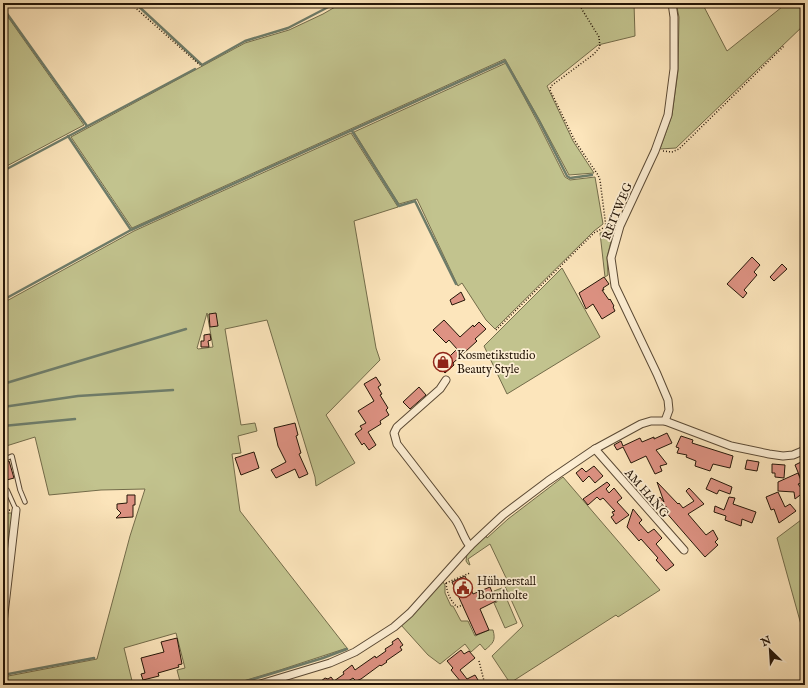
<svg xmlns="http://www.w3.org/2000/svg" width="808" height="688" font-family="'IM FELL English',serif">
	<rect width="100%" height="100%" fill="#fce5bb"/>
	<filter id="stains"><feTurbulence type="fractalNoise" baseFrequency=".005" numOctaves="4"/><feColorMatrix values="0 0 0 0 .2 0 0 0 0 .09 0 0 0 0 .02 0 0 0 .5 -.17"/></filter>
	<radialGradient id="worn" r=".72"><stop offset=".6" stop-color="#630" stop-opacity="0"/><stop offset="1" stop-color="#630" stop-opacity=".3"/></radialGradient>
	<g fill="#c2c38e" stroke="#736c4a" fill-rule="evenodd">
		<path d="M342,3h292l1,33 -37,9 -51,41 26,55 21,32 -25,2 -30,-56 -34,-60 -373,169 -61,-91 174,-94 44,-13 34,-16z"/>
		<path d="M676,3h26l25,48 60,-48h18v21l-129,124 -16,1 12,-34 6,-44 1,-54z"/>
		<path d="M3,10l81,115 -81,43z"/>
		<path d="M506,63l31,58 28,56 5,3 25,-3 8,47 -9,7 -99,98 -9,-9 -24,-37 -4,3 -41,-87 -18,5 -45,-72z"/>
		<path d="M351,133l47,74 -44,14 22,127 4,12 -54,55 29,48 -39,23 -1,-9 -48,-157 -42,9 16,96 14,-2 2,8 -19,5 3,17 -9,1 8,57 107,137 -67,22 -50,15h-49l-4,-15 8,-2 -9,-35 -52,15 9,37h-130v-8l94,-18 33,-123 15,-47 -44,1 -52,5 -14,-58 -32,10v-144l131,-72zM207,313l6,34 -15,2 -1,-1z"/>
		<path d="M610,229l4,1 -7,27 1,18 -3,2 -5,-44z"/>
		<path d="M562,268l38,69 -93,57 -23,-48z"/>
		<path d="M563,477l97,113 -42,27 -2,-2 -106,68 -18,-27 31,-30 -19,-42 4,-2 -18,-38 -22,15 2,6 -2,-1 -2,-3 1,-8 19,-18 1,3 21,-19z"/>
		<path d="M3,513h10l-8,74h-2z"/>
		<path d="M805,517v122l-28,-101z"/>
		<path d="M443,582l2,3v8l6,13h2l8,15h7l7,15 14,-6h4c3,11 0,13 -8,20l-5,-6 -9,8 -6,-8 -25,20 -12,-9 -27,-30z"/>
		<path d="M502,588l15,35 -12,5 -11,-25 3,-1 -3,-11z"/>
	</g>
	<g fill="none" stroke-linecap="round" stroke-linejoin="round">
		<g stroke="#6e7c69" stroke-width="2.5">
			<path d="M135,3l67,62 43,-24 43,-13 48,-25"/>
			<path d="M3,8l84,118"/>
			<path d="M352,131l47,75 16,-5 41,83"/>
			<path d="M3,171l192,-102"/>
			<path d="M131,230l374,-169 34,60 28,55 3,2 22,-3"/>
			<path d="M3,300l128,-70 -63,-94"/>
			<path d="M3,384l183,-55"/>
			<path d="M3,407l75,-11 95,-6"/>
			<path d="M3,426l72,-7"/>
			<path d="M3,675l91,-17"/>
			<path d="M234,685l89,-27 24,-9"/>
			<path d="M804,685l1,-1"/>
		</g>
	</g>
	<g fill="#de9283" stroke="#241507">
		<path d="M752,257l8,8 -6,7 3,3 -13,15 3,3 -4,5 -16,-14z"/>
		<path d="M782,264l5,5 -13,12 -4,-4z"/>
		<path d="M604,277l5,7 -6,4 1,2h-2l7,10 1,-1 4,7 -1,1 2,4 -13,8 -9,-15 -7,5 -7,-16z"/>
		<path d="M461,292l4,8 -13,5 -2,-5z"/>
		<path d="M216,313l2,13 -8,1 -1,-13z"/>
		<path d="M444,320l16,17 13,-12 1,2 5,-5 7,7 -11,10 2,2 -24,22 1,2 -9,8 -11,-12 9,-9 5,6 9,-9 -8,-9 -3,3 -13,-13z"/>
		<path d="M210,334l1,6 -3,1 1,6h-8v-6h3v-6z"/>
		<path d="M376,377l5,8 -3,2 4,7 -2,1 8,13 -2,2 3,5 -9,6 1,3 -13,8 8,13 -7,5 -5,-7 -2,2 -7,-11 7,-5 -2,-3 6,-3 -8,-12 16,-10 -10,-17z"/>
		<path d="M419,387l7,8 -16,14 -7,-7z"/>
		<path d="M295,423l3,12 -2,1 5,17 -2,1 9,20 -9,4 -4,-9 -19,9 -5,-8 15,-8 -8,-16 -4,-18z"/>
		<path d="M667,433l5,10 -16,7 11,14 -7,2 2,5 -7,3 -9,-18 -15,7 -8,-16 -6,3 -3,-5 7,-4 2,5 17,-8 2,4 12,-5v2z"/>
		<path d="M681,436l12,4 -1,3 41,13 -3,12 -17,-4 -3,7 -15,-5 1,-5 -10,-4 1,-2 -10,-2 2,-5 -3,-1z"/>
		<path d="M254,452l5,16 -18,7 -6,-17z"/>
		<path d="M747,460l12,2 -2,9 -12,-2z"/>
		<path d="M805,460v15l-5,2 -5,-12z"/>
		<path d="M9,461l5,17 -11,3v-18z"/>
		<path d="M772,464l13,1 -1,13 -9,-1v-4h-3z"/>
		<path d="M594,466l9,10 -8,7 -6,-7 -6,6 -7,-9 6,-5 4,4z"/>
		<path d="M798,473l4,10 -4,1 6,8 -9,7 -1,-7 -16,-1v-9z"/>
		<path d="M711,478l21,9 -2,7 -11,-4 -2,4 -11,-5z"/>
		<path d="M607,482l3,3 -4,4 3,4 5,-5 8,10 -5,4 12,13 -13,9 -5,-7 3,-2 -2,-3 3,-1 -12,-13 -3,2 -3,-3 -9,8 -5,-6z"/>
		<path d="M657,482l21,22 1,-1 4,5 11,-7 -8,-10 3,-3 15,16 -16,10 18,21 7,-5 5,9 -3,3 3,3 -13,12 -41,-47 3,-2 -1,-2 -4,3 -7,-8 5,-4 4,5z"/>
		<path d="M778,492l7,15 5,-3 6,7 -17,12 -5,-14 -3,1 -5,-13z"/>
		<path d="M127,495h8v10h-2v12l-17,1 5,-5 -4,-4v-5l10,-1z"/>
		<path d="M729,497l6,1 -2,6 23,8 -4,11 -10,-4 -1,7 -16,-6 1,-4 -12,-4 1,-6 9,4z"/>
		<path d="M633,509l9,11 -3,3 9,10 6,-4 8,9 -6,6 18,21 -8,6 -10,-11 2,-2 -17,-19 -2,2 -12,-14z"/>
		<path d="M465,576l8,18 17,-7 6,14 -16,8 9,21 -13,5 -24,-53z"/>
		<path d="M177,638l5,26 -4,1 1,2 -21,6 1,3 -16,4 -2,-6 4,-1 -4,-15 23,-6 -3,-10z"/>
		<path d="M398,638l5,7 -3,2 2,3 -16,11 1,1 -6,4 -1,-1 -19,14 -5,2 -3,-3 -11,7h-26l9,-7 3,1 3,-2 3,4 10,-7 -1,-2 9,-7 3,5 20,-14 1,2 10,-7 -1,-2 8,-5 -1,-2z"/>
		<path d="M461,650l3,4 5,-3 6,7 -15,12 7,9 8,-4 6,10h-26l6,-3 -10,-12 2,-2 -6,-7z"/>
	</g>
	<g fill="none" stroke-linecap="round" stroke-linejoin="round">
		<g stroke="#5a4934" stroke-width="5.5">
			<g id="service">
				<path d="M3,460l9,-4 8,34 5,12"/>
				<path d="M3,490h4l9,20"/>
			</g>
		</g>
		<g stroke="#5a4934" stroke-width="9">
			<g id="minor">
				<path d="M446,380l-6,9 -43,38 -3,6 3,11 58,75c6,8 9,21 15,27"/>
				<path d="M665,421l4,-11 -1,-10 -11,-26 -42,-88 -4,-28 9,-32 35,-75 13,-36 6,-46v-52l-2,-14"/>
				<path d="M595,449l89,101"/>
				<path d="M3,623l13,-113"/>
				<path d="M257,685l73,-22 25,-11 39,-25 16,-14 60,-67 33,-31 45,-34 47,-32 46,-25 10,-3h14l66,25 38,8 14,2 10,-1 12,-5"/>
			</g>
		</g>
		<g stroke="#241507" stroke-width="1.5" stroke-dasharray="1 2" stroke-linecap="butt">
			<path d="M130,3l70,62"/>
			<path d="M578,3l21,34 1,10 -6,7 -43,32 -1,4 25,51 23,34 2,5 6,47"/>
			<path d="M663,151l9,1 7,-3 105,-103"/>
			<path d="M496,330l98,-97 9,-5 10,-3"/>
			<path d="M3,511l7,-1"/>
			<path d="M446,583l24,-10"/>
			<path d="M446,583c1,10 4,17 11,24l6,-2"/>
			<path d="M479,661l5,20 -1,4"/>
		</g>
		<use href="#service" stroke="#fdeed3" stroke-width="3.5"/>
		<use href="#minor" stroke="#fdeed3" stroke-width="7"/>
	</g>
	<defs>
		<g id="shop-ring" transform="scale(1)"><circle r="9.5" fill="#fdeed3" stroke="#8f2418" stroke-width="1.5"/><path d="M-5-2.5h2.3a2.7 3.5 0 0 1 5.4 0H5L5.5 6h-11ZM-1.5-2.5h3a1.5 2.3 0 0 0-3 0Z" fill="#8f2418"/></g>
		<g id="civic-ring" transform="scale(1)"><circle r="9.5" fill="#fdeed3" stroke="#8f2418" stroke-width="1.5"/><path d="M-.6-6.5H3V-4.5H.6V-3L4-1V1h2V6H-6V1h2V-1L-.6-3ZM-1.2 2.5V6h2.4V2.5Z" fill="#8f2418"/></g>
	</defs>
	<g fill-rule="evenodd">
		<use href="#shop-ring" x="443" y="362"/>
		<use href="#civic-ring" x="463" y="588"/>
	</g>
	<g text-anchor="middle" stroke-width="3.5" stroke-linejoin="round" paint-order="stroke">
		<g font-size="12" fill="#241507" stroke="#fdeed3">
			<text transform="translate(617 211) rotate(-68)" y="4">REITWEG</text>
			<text transform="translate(647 493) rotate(49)" y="4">AM HANG</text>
		</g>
		<g font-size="12" fill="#241507" stroke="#fdeed3" text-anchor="start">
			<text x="457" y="359">Kosmetikstudio<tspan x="457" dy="14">Beauty Style</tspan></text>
			<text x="477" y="585">Hühnerstall<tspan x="477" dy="14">Bornholte</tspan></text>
		</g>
	</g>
	<rect width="808" height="688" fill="none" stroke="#fce5bb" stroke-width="16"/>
	<rect x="4" y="4" width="800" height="680" fill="none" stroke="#241507" stroke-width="2"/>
	<rect x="8" y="8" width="792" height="672" fill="none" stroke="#241507"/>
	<g transform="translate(770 650) rotate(335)" stroke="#fdeed3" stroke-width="3" paint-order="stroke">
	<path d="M0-3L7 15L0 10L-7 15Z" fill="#241507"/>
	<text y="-6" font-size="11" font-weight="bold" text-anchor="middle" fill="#241507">N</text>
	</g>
	<rect width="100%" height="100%" filter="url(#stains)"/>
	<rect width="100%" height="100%" fill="url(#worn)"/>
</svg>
